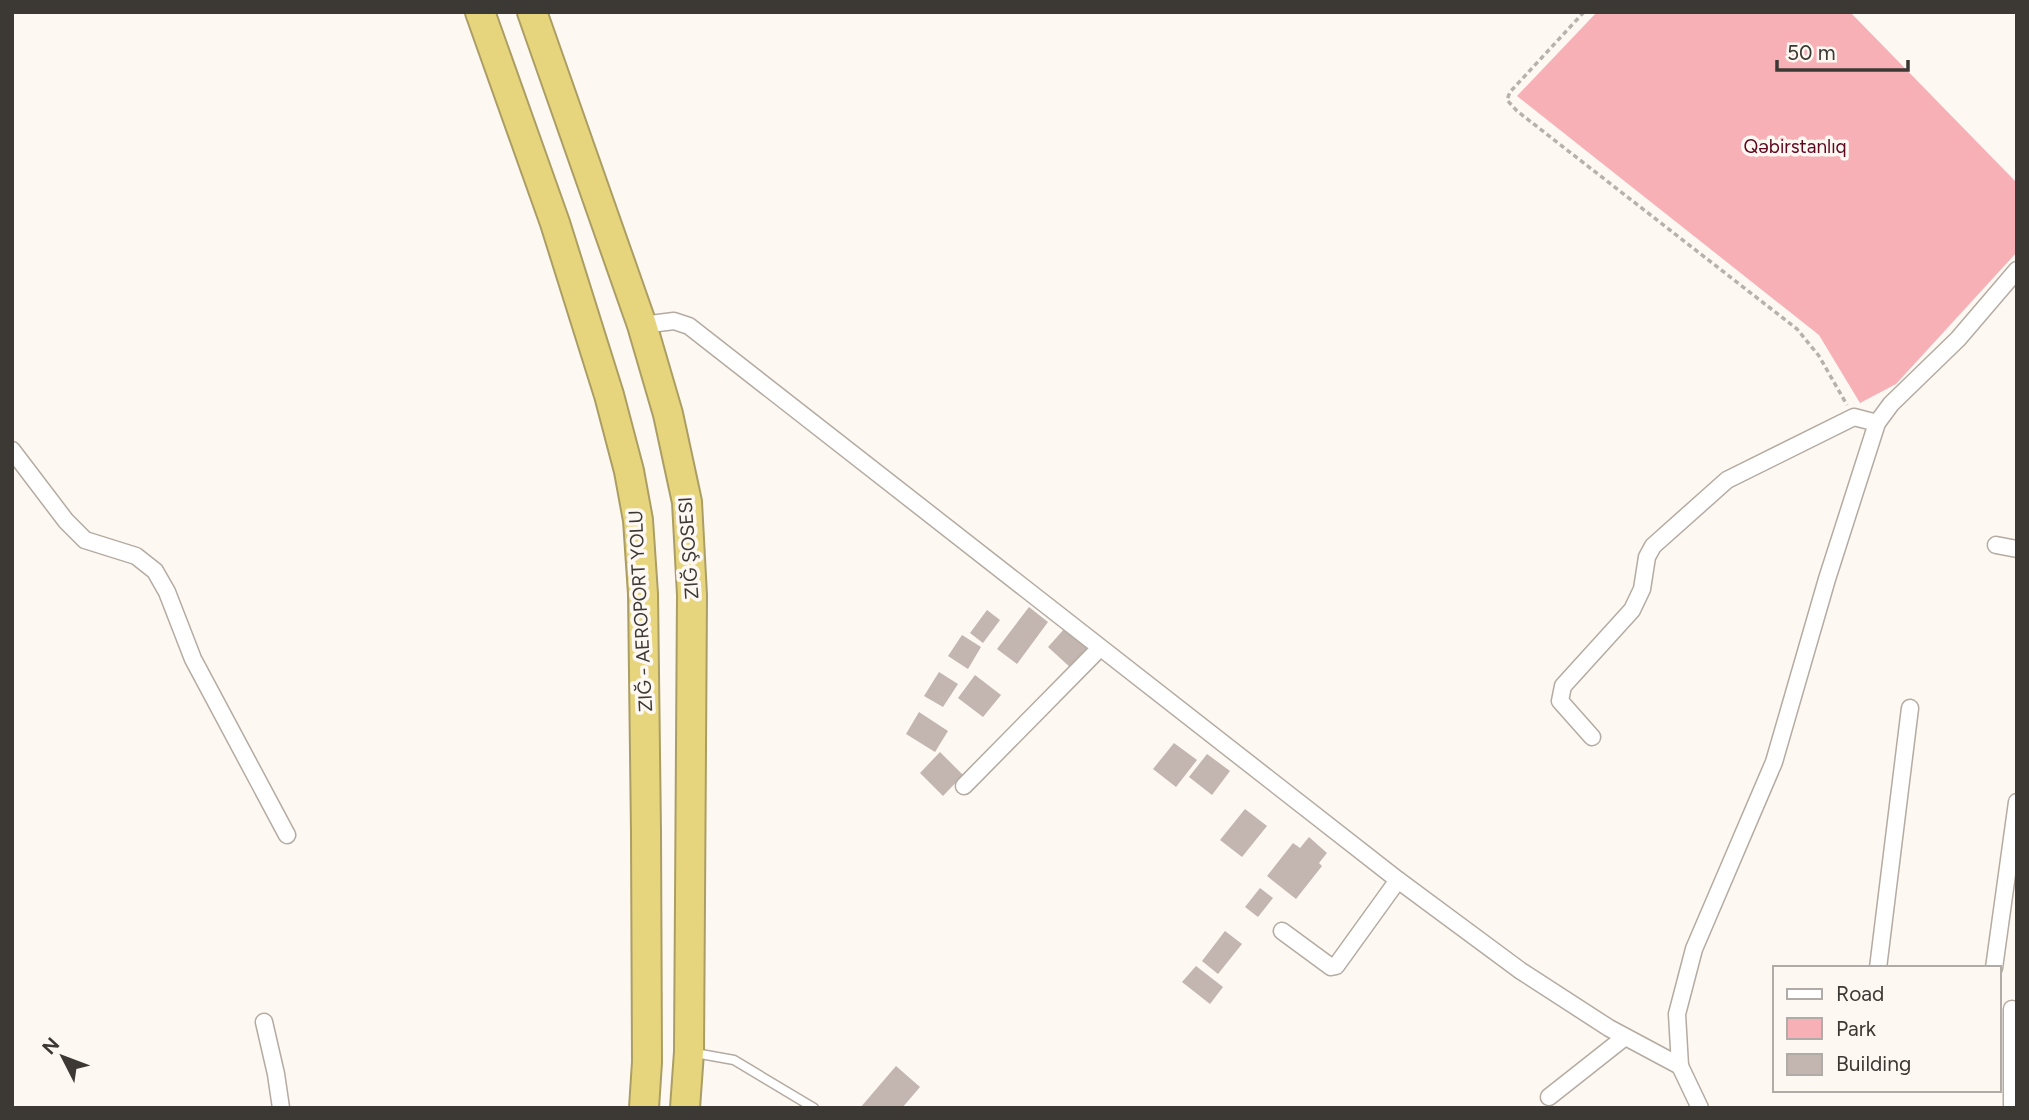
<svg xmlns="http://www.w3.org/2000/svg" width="2029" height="1120" font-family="Figtree,sans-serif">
	<rect width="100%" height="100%" fill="#fef8f2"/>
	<path fill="#f6b0b6" d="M1597,12h253l167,171v69l-121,132 -36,19 -41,-68 -302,-239z"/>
	<g fill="#c3b5b0">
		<path d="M1029,607l19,15 -31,42 -20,-15z"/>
		<path d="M987,610l13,10 -17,23 -13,-10z"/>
		<path d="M1065,628l24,21 -17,20 -24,-22z"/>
		<path d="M962,635l19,12 -13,22 -20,-13z"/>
		<path d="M939,672l19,12 -15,23 -19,-11z"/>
		<path d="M975,675l26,20 -18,22 -25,-19z"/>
		<path d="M919,712l29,19 -13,21 -29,-18z"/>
		<path d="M1174,743l23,17 -21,27 -23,-18z"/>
		<path d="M940,752l23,23 -20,21 -23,-23z"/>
		<path d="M1207,754l23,17 -18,24 -23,-18z"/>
		<path d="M1245,809l22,17 -25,31 -22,-17z"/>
		<path d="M1309,837l18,16 -8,10 3,3 -26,33 -29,-23 26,-33 7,5z"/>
		<path d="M1260,888l13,10 -15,19 -13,-10z"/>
		<path d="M1225,931l17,13 -24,30 -16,-13z"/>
		<path d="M1196,966l27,21 -13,17 -28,-22z"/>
		<path d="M896,1066l24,21 -18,21h-42z"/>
	</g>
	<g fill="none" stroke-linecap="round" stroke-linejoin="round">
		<g stroke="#b4aba2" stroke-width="11">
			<path id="lane" d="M695,1053l39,7 80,48"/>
		</g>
		<g stroke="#b4aba2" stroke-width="19">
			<g id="street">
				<path d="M642,325l32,-4 15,5 709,554 123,91 88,57 71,38 20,42"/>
				<path d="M12,450l54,71 19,19 51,16 19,15 12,21 26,67 94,176"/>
				<path d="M1996,545l21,4"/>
				<path d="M1592,737l-32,-36 3,-15 69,-76 10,-21 5,-32 6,-11 74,-66 127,-63 23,6"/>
				<path d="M964,786l136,-138"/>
				<path d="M1282,931l49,36 5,-1 62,-86"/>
				<path d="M1878,968l32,-260"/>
				<path d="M1994,968l23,-166"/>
				<path d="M264,1022l12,52 5,34"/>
				<path d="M1680,1066l-3,-52 17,-65 80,-187 53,-183 50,-156 14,-19 67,-65 59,-69"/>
				<path d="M1549,1097l76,-60"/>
				<path d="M2012,1108v-99"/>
			</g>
		</g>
		<g stroke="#ab9e64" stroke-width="32">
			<g id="highway">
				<path d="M480,12l75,211 54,172 20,76 9,49 5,74 3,238 1,230 -3,46"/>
				<path d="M532,12l110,313 26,89 19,88 5,93 -3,457 -4,56"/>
			</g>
		</g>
		<path stroke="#b7b2ac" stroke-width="3.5" stroke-dasharray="5 3.5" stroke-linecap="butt" d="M1584,12l-74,80 -3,8 10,11 280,218 22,27 28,49"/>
		<use href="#lane" stroke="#fff" stroke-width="8"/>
		<use href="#street" stroke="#fff" stroke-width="16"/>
		<use href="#highway" stroke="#e7d57e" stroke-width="28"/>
	</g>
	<g text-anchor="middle" stroke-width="7" stroke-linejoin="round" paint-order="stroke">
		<g font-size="19" fill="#600720" stroke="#fef8f2">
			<text x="1795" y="153">Qəbirstanlıq</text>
		</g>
		<g font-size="19" fill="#3c3834" stroke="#fef8f2">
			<text transform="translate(688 548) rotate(-94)" y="7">ZIĞ ŞOSESI</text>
			<text transform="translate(640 611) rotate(-93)" y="7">ZIĞ - AEROPORT YOLU</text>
		</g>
	</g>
	<rect width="2029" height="1120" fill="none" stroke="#3c3834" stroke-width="28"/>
	<rect x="1773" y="966" width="228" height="126" fill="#fef8f2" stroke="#b0aba6" stroke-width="2"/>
	<rect x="1787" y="989" width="35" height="10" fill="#ffffff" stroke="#b0aba6" stroke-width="2"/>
	<text x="1836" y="1001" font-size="21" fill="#3c3834">Road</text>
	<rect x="1787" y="1018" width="35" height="21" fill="#f6b0b6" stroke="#b0aba6" stroke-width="2"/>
	<text x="1836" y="1036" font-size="21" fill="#3c3834">Park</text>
	<rect x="1787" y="1054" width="35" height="21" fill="#c3b5b0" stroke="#b0aba6" stroke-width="2"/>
	<text x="1836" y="1071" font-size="21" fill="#3c3834">Building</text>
	<g transform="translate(63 1057) rotate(312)" stroke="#fef8f2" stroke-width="5" paint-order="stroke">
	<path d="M0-5L12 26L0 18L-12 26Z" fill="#3c3834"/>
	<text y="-10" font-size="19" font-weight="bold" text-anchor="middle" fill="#3c3834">N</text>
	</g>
	<path d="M1777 60v10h131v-10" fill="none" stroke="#3c3834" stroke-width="3.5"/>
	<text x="1787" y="60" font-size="21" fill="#3c3834" stroke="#fef8f2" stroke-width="5" paint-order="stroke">50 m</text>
</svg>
